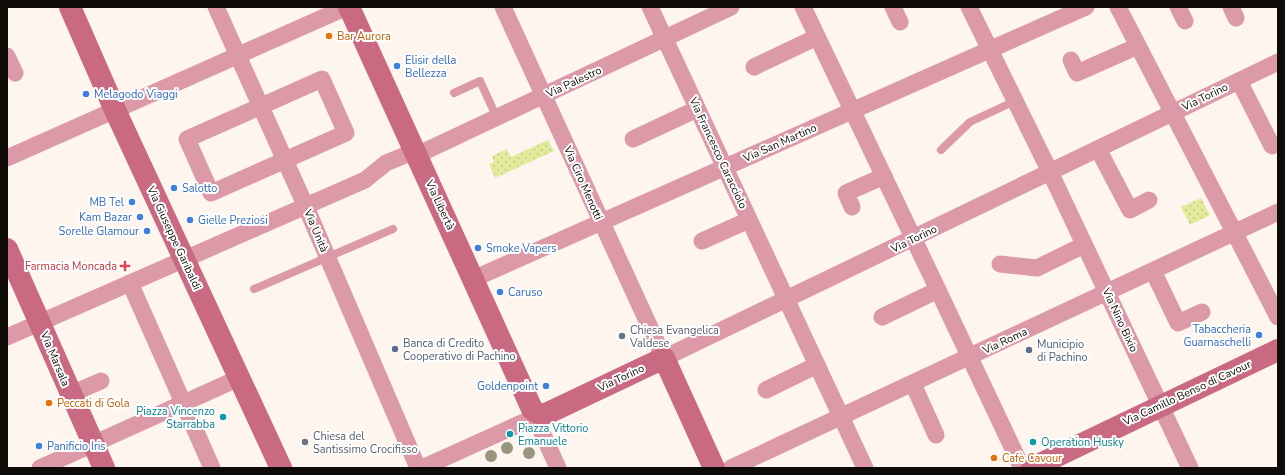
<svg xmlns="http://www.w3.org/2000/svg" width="1285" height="475" viewBox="0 0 1285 475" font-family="'Nunito Sans',sans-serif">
	<defs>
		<pattern id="grass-dots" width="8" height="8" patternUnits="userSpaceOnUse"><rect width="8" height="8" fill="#e2ea9c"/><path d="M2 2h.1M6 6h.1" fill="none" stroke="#c1c785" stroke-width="1.8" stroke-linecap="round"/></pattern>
	</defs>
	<rect width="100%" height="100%" fill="#fef6ee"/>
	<!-- grass -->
	<g fill="url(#grass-dots)">
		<polygon points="548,140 554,151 495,178 489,164 494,162 492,156 507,149 511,157"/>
		<polygon points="1201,198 1210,215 1190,225 1181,207"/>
	</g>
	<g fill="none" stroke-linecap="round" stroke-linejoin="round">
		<!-- lane -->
		<g stroke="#dc99a8" stroke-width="8">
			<polyline points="454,93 480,81 497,118"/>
			<polyline points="941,150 970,122 1015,101"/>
			<polyline points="254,289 393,229"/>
		</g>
		<!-- street -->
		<g stroke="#dc99a8" stroke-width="17">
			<polyline points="216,7 306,207 418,468"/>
			<polyline points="503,7 664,358 1278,62"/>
			<polyline points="650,7 865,468"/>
			<path d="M803 7C876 160 950 314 1022 468"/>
			<polyline points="893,7 900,22"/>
			<polyline points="969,7 1050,172 1190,468"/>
			<polyline points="1118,7 1278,317"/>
			<polyline points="1178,7 1185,21"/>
			<polyline points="1231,7 1236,18"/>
			<polyline points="7,56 15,73"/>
			<polyline points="1071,60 1077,73 1138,46"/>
			<polyline points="754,67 817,37"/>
			<polygon points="322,79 346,133 211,193 187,139"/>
			<polyline points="1239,81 1272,146"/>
			<polyline points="633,139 697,109"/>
			<polyline points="1098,149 1130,210 1149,200"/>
			<polyline points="417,155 731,7"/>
			<polyline points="7,158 347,7"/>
			<polyline points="852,207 846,193 884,176"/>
			<polyline points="702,241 749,220"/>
			<polyline points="1000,264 1037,268 1084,245"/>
			<polyline points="1153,271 1178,323 1202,312"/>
			<polyline points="473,279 1086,7"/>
			<polyline points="130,283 212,468"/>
			<polyline points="882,317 938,290"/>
			<polyline points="7,337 365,180 386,163 415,151"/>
			<polyline points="913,384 936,435"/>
			<polyline points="766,390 817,365"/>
			<polyline points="71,394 101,381"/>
			<polyline points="536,413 535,417 558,468"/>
			<polyline points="40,468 239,378"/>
			<polyline points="422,468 535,417"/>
			<polyline points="731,468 1278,212"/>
		</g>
		<!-- secondary -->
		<g stroke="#c96982" stroke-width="22">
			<polyline points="70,7 115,110 281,468"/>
			<path d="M349 7 532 409C537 414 541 415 548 413L664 358 714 468"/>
			<polyline points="7,249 104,468"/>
			<polyline points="1032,468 1278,350"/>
		</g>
	</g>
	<!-- trees -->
	<g fill="#98967c">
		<circle cx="507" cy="448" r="6"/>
		<circle cx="529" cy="453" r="6"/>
		<circle cx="491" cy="456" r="6"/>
	</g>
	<!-- markers -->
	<g fill="#e8710a" stroke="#fff" stroke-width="1.5">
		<circle cx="329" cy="36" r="4"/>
		<circle cx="49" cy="403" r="4"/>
		<circle cx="994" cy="458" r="4"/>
	</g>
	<g fill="#3f7fe0" stroke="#fff" stroke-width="1.5">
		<circle cx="397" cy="66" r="4"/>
		<circle cx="86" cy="94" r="4"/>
		<circle cx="174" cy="188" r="4"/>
		<circle cx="132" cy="202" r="4"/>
		<circle cx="140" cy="217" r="4"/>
		<circle cx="190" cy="220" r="4"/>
		<circle cx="147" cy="231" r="4"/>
		<circle cx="478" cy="248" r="4"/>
		<circle cx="500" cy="292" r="4"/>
		<circle cx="1259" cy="335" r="4"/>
		<circle cx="546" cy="386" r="4"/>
		<circle cx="39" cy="446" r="4"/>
	</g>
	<path fill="#e0444e" stroke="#fff" stroke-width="1.5" d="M123 260h4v4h4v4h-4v4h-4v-4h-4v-4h4z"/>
	<g fill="#6b7280" stroke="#fff" stroke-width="1.5">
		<circle cx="622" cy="336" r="4"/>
		<circle cx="305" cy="442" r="4"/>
	</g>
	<g fill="#5c6f8a" stroke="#fff" stroke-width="1.5">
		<circle cx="395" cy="349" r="4"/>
		<circle cx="1029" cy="350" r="4"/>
	</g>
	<g fill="#0f9aa8" stroke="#fff" stroke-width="1.5">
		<circle cx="223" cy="417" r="4"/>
		<circle cx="510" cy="434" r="4"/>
		<circle cx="1033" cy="442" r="4"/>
	</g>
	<g text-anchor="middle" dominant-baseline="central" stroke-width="4" stroke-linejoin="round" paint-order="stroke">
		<!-- food labels -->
		<g font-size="11" fill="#c56008" stroke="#fff" text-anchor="start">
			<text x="337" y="36">Bar Aurora</text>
			<text x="57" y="403">Peccati di Gola</text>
			<text x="1002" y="458">Cafè Cavour</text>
		</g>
		<!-- shop labels -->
		<g font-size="11" fill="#366cbe" stroke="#fff" text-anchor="start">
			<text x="405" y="60">Elisir della<tspan x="405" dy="13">Bellezza</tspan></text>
			<text x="94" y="94">Melagodo Viaggi</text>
			<text x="182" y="188">Salotto</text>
			<text x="124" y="202" text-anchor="end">MB Tel</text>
			<text x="132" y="217" text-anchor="end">Kam Bazar</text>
			<text x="198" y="220">Gielle Preziosi</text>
			<text x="139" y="231" text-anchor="end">Sorelle Glamour</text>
			<text x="486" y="248">Smoke Vapers</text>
			<text x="508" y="292">Caruso</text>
			<text x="1251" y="329" text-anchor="end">Tabaccheria<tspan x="1251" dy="13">Guarnaschelli</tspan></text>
			<text x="538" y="386" text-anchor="end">Goldenpoint</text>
			<text x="47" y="446">Panificio Iris</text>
		</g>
		<!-- street labels -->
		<g font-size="11" fill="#0f0b07" stroke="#fff">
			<text transform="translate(574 82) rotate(-25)">Via Palestro</text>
			<text transform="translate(1205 97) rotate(-26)">Via Torino</text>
			<text transform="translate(780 143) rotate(-24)">Via San Martino</text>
			<text transform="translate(718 153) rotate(65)">Via Francesco Caracciolo</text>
			<text transform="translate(583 183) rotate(66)">Via Ciro Menotti</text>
			<text transform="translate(440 205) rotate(65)">Via Libertà</text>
			<text transform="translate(316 231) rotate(67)">Via Unità</text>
			<text transform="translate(174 238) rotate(65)">Via Giuseppe Garibaldi</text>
			<text transform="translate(914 239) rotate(-26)">Via Torino</text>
			<text transform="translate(1120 320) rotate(65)">Via Nino Bixio</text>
			<text transform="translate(1005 341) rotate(-25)">Via Roma</text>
			<text transform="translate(55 359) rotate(67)">Via Marsala</text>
			<text transform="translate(621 378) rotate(-25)">Via Torino</text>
			<text transform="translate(1187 393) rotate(-25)">Via Camillo Benso di Cavour</text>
		</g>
		<!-- health labels -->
		<g font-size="11" fill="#be3a42" stroke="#fff" text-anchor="end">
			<text x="117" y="266">Farmacia Moncada</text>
		</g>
		<!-- worship labels -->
		<g font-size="11" fill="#5b616d" stroke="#fff" text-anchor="start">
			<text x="630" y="330">Chiesa Evangelica<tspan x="630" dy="13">Valdese</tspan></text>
			<text x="313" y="436">Chiesa del<tspan x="313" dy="13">Santissimo Crocifisso</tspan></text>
		</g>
		<!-- service labels -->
		<g font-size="11" fill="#4e5e75" stroke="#fff" text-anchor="start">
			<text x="403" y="343">Banca di Credito<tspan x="403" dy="13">Cooperativo di Pachino</tspan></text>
			<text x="1037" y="344">Municipio<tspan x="1037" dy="13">di Pachino</tspan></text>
		</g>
		<!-- culture labels -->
		<g font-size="11" fill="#0d838f" stroke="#fff" text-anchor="start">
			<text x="215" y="411" text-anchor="end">Piazza Vincenzo<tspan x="215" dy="13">Starrabba</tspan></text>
			<text x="518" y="428">Piazza Vittorio<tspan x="518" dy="13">Emanuele</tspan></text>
			<text x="1041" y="442">Operation Husky</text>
		</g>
	</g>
	<!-- border -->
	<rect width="1285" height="475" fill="none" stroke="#0f0b07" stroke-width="16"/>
</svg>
